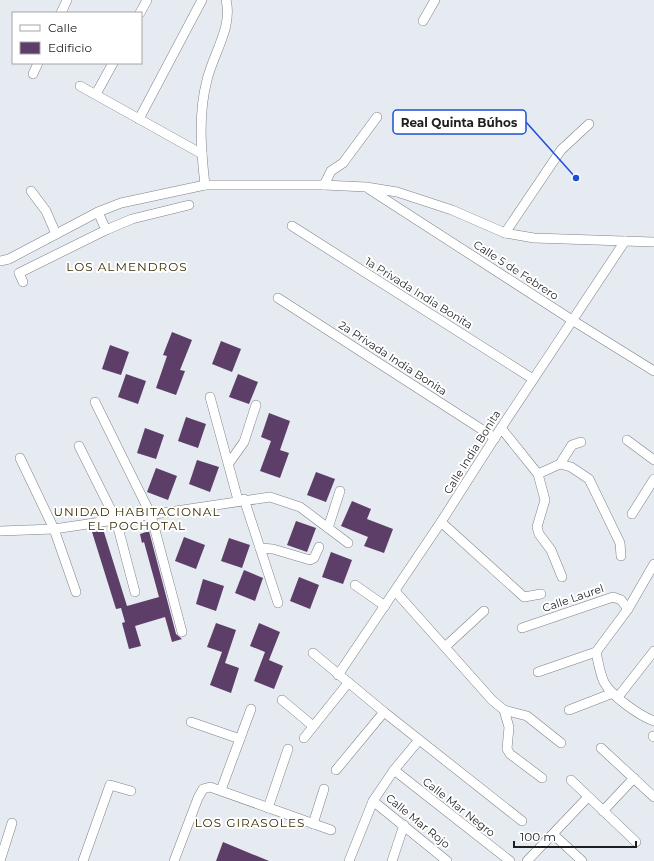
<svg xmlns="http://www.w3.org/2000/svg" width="654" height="861" viewBox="0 0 654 861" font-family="Montserrat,sans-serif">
	<rect width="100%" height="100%" fill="#e5ebf1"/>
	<!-- building -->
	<g fill="#5d3e68">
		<polygon points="172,332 192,340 180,370 185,371 176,395 156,388 167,356 163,355"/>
		<polygon points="221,341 241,349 232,372 212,364"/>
		<polygon points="110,345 129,352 121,375 102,369"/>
		<polygon points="126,374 146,381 138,404 118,397"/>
		<polygon points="238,374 258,382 249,404 229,397"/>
		<polygon points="269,413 290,421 280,450 289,453 280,478 260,471 271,441 261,437"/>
		<polygon points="186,417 206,424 198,448 178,441"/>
		<polygon points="145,428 164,435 156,459 137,453"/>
		<polygon points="197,460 219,467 210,492 189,484"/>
		<polygon points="156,468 177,476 168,500 147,492"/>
		<polygon points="316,472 335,479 326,502 307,495"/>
		<polygon points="352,501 371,509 367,519 393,529 384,553 364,546 368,537 341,526"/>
		<polygon points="296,521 316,528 307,552 287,545"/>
		<polygon points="103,529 127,606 159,597 144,542 142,543 140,534 149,531 176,634 182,639 172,642 165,617 135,626 141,646 129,649 122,623 125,622 121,608 116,609 92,532"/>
		<polygon points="184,537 205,545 196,569 175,561"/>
		<polygon points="229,538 250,545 242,568 221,561"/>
		<polygon points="331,552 352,560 343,584 322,577"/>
		<polygon points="244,570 263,578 255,601 235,593"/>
		<polygon points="299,577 319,585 310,609 290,601"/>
		<polygon points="203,579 224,586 216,611 196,604"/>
		<polygon points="216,623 236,630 225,663 239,668 231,693 210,685 222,652 207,647"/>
		<polygon points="259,623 280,632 269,660 283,666 274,689 254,681 265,652 250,646"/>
		<polygon points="223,842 269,861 216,861"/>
	</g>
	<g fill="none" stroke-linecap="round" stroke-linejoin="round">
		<!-- minor casing -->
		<g stroke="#7d8288" stroke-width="10">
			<g id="minor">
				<polyline points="61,13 67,0"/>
				<polyline points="140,13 147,0"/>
				<polyline points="423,21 435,0"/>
				<polyline points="33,74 38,63"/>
				<polyline points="80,86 202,154"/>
				<polyline points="96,94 113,63"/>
				<polyline points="139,119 202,0"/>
				<path d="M205 185C201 150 198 114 207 80 213 54 233 27 226 0"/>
				<polyline points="324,185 331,171 343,163 377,117"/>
				<polyline points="369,189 572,320 654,371"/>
				<polyline points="31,191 46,211 56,234"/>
				<polyline points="98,212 106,230"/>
				<polyline points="292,226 533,379"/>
				<polyline points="505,233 561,150 589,124"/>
				<polyline points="0,261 9,259 98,212 121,203 205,185 324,185 366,187 397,192 452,210 505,233 534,238 654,242"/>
				<polyline points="23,282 19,273 106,230 132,219 189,205"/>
				<polyline points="278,298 495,438"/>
				<polyline points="210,397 238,500"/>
				<polyline points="95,402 151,515 182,632"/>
				<polyline points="501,428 538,474 545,500 537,527 539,534 551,550 562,577"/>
				<polyline points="627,440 654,460"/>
				<polyline points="79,446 116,520 135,592"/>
				<polyline points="20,458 54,529 76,592"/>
				<polyline points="229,463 244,442 256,405"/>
				<polyline points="560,464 571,467 589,479 620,543 621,556"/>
				<polyline points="538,474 560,464 572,445 581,442"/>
				<polyline points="244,499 278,603"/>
				<polyline points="632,514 654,479"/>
				<polyline points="441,522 524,597 541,594"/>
				<polyline points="328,528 340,491"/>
				<polyline points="0,531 54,529 270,497 300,507 348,543"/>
				<polyline points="260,548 273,549 310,560 314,558 319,547"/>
				<polyline points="355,585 385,606"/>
				<polyline points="395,591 492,700 504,710 527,716 561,743"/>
				<polyline points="522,628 613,597 621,600 628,609"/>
				<polyline points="446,646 484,611"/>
				<path d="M596 652C598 661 600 674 604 682 611 696 640 716 654 721"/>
				<polyline points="313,653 384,712 522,821"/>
				<polyline points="538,672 596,652 628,609 654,564"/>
				<polyline points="338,675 441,522 501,428 625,241"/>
				<polyline points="618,697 654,651"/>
				<polyline points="282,700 313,726"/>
				<polyline points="504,710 509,727 507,749 510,754 542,778"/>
				<polyline points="569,710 613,693"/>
				<polyline points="191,722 240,739"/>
				<polyline points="653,736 654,737"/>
				<polyline points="304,738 348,683"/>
				<polyline points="601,748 654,797"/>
				<polyline points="336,770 384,712"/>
				<polyline points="394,770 510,861"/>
				<polyline points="571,780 636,842"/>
				<polyline points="221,790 251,709"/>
				<polyline points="373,801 447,861"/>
				<polyline points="268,808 288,749"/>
				<polyline points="603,811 634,778"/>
				<polyline points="313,824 324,789"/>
				<polyline points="553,834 582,861"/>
				<polyline points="0,861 12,823"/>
				<polyline points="83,861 110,785 131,791"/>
				<polyline points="174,861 198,798 203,789 210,787 331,830"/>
				<polyline points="349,861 373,801 394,770 419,740"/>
				<polyline points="392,861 404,825"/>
				<polyline points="527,861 588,797"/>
			</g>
		</g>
		<!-- minor -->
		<use href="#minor" stroke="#fff" stroke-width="9"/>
	</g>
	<g text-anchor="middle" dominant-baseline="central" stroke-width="4" stroke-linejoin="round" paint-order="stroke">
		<!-- street labels -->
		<g font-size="11" fill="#1d1f21" stroke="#fff">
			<text transform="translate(516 270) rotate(33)">Calle 5 de Febrero</text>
			<text transform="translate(419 293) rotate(32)">1a Privada India Bonita</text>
			<text transform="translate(393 358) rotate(33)">2a Privada India Bonita</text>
			<text transform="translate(472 452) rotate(-58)">Calle India Bonita</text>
			<text transform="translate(573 598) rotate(-19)">Calle Laurel</text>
			<text transform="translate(459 807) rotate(38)">Calle Mar Negro</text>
			<text transform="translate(418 821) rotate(39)">Calle Mar Rojo</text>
		</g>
		<!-- neighbourhood labels -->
		<g font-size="12" letter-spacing="1" fill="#382c01" stroke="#fff">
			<text x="127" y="266">LOS ALMENDROS</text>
			<text x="137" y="511">UNIDAD HABITACIONAL<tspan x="137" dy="14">EL POCHOTAL</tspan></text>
			<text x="250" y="822">LOS GIRASOLES</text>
		</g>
	</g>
	<!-- callouts -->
	<path fill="none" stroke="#1d4ed8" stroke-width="1.5" d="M576 178L526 122"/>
	<circle fill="#1d4ed8" stroke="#fff" stroke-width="1.5" cx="576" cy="178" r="4"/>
	<rect fill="#fff" stroke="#1d4ed8" stroke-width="1.5" x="393" y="110" width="133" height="24" rx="4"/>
	<g font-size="12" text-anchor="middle" font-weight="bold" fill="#1d1f21">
		<text x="459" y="127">Real Quinta Búhos</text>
	</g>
	<!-- legend -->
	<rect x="12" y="12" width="130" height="52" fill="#ffffff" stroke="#a5a5a6"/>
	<rect x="20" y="25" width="20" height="6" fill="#ffffff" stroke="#a5a5a6"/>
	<text x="48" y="32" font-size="12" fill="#1d1f21">Calle</text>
	<rect x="20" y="42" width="20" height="12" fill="#5d3e68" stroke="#a5a5a6"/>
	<text x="48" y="52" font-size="12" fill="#1d1f21">Edificio</text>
	<!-- scale -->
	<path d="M514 841v6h122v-6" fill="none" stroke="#1d1f21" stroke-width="2"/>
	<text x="520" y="841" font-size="12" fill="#1d1f21" stroke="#ffffff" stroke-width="3" paint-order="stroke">100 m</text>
</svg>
